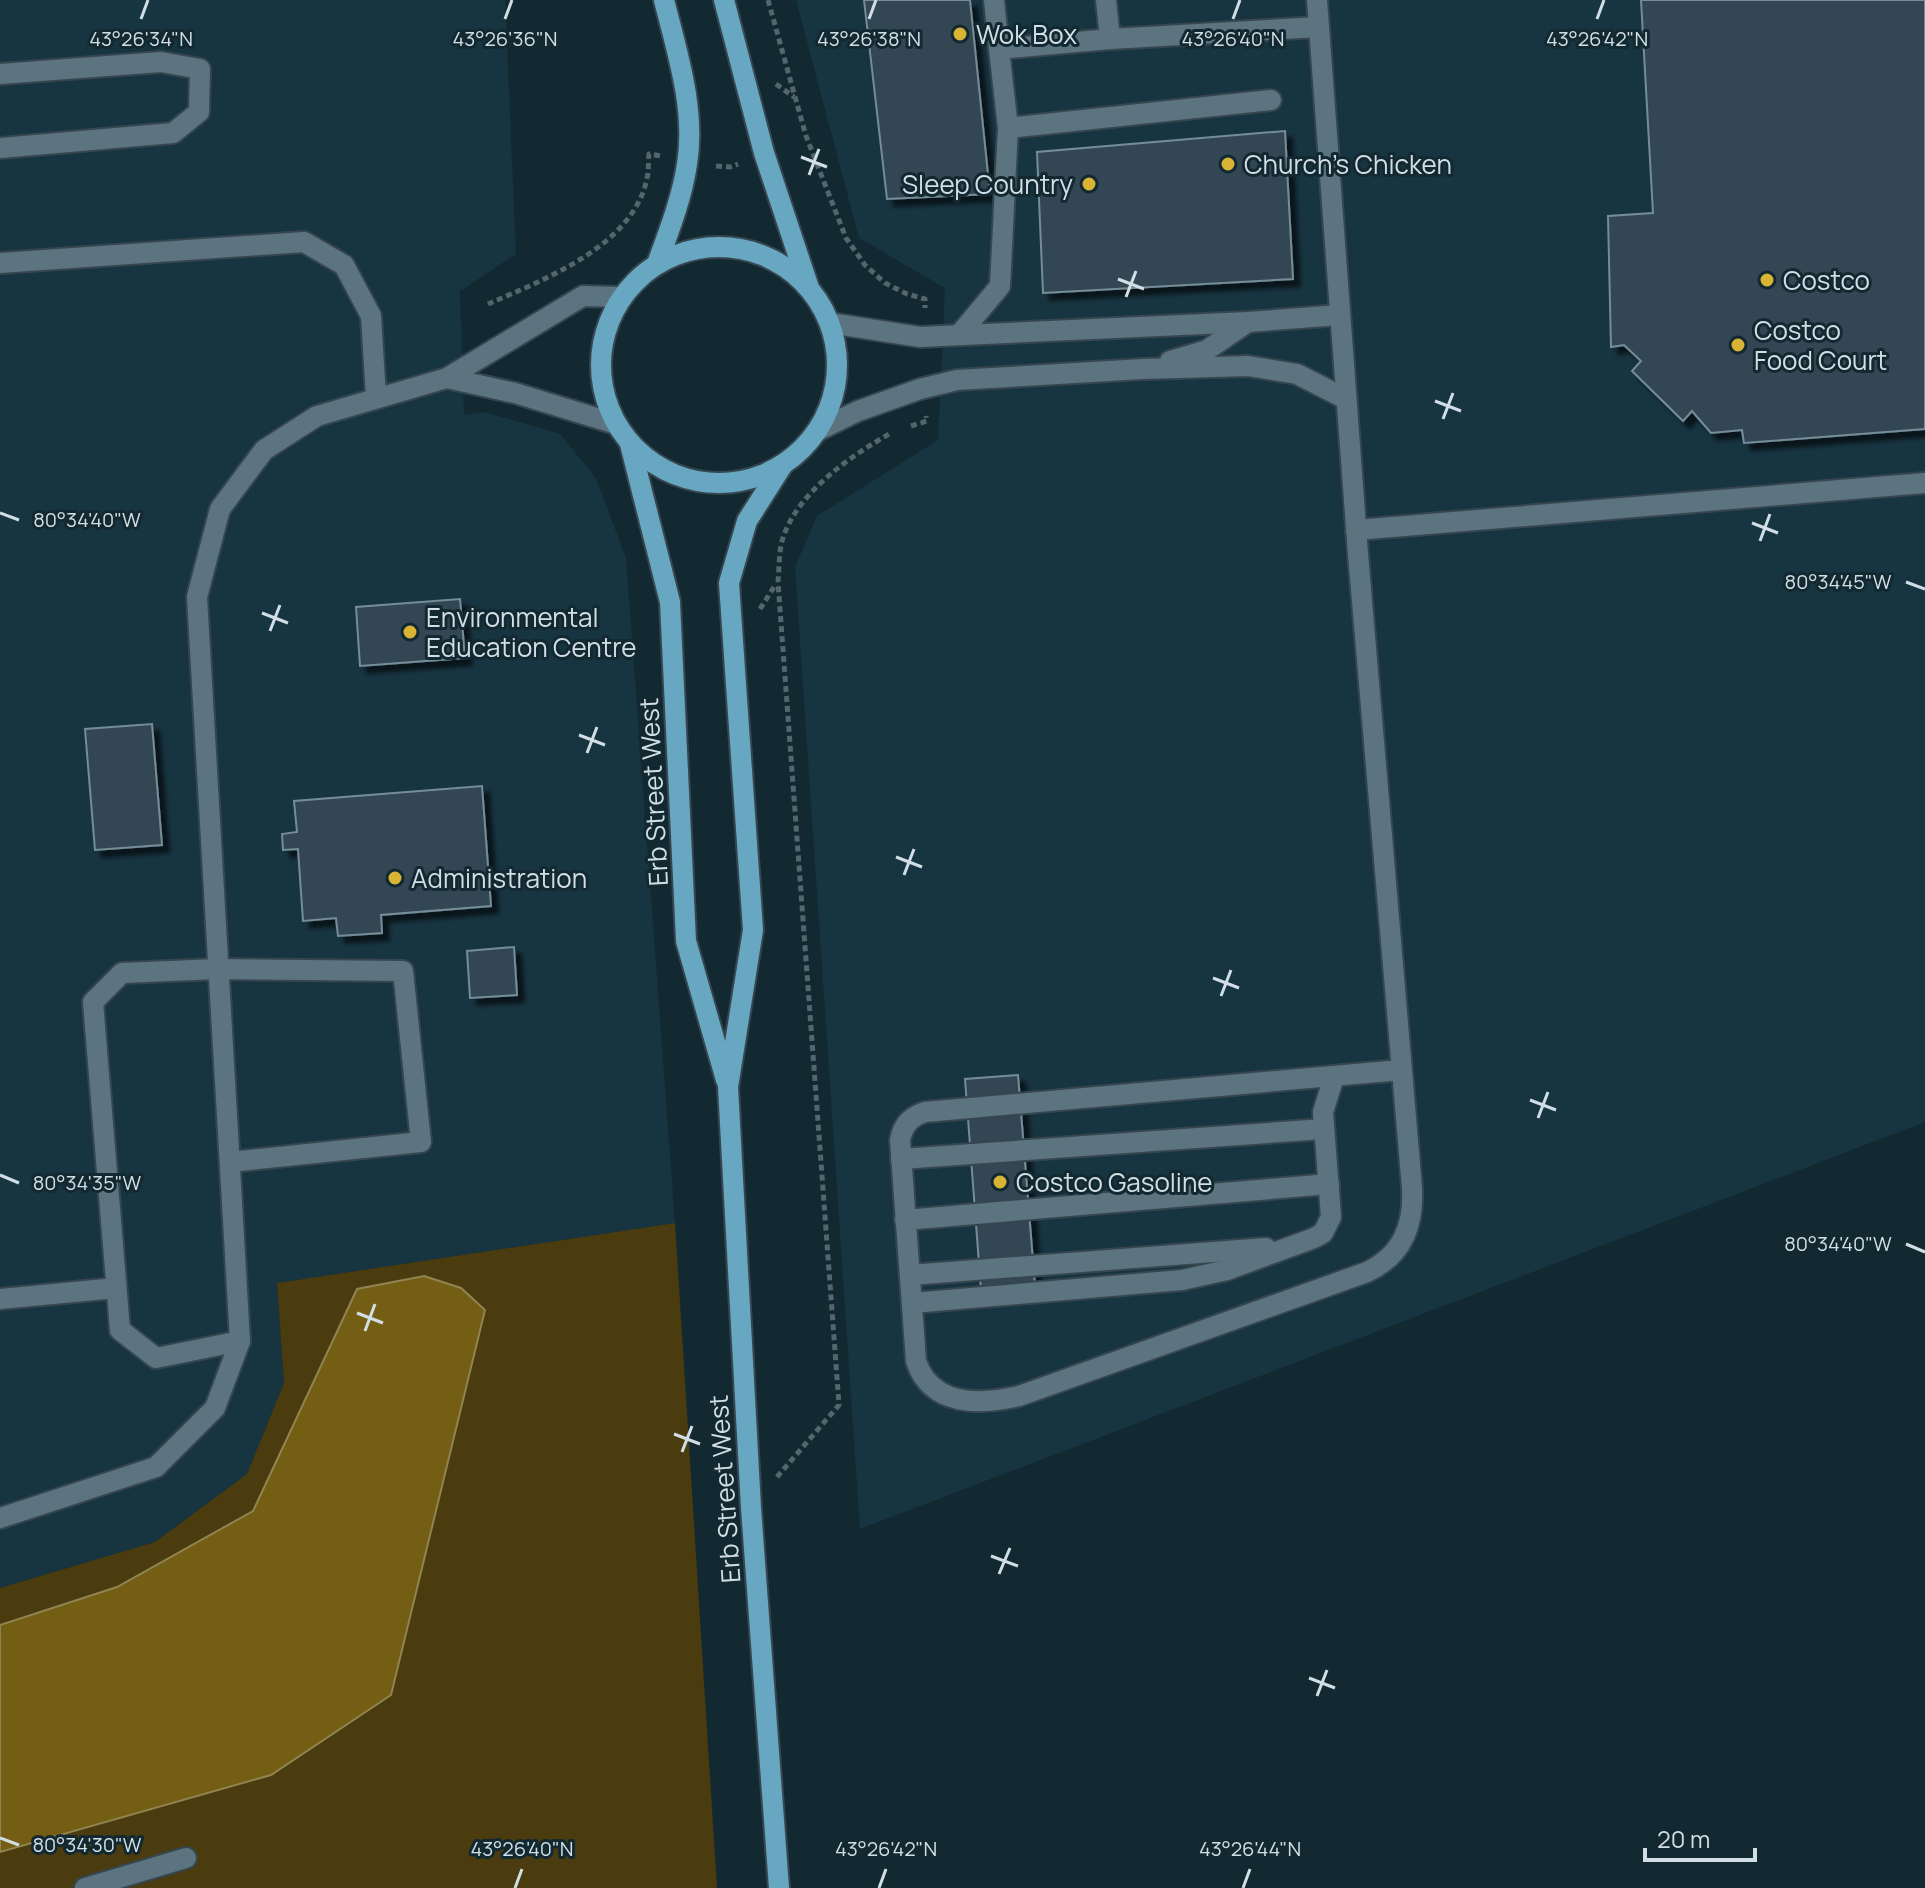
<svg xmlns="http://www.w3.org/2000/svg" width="1925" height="1888" viewBox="0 0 1925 1888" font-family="Manrope,sans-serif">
	<defs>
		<filter id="shadow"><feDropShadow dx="7" dy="7" stdDeviation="2" flood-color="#0009"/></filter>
	</defs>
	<rect width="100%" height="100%" fill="#132932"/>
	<!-- built -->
	<g fill="#173441">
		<polygon points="0,0 505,0 516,254 460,291 464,415 485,412 560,434 596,478 626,558 675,1223 277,1283 284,1383 247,1474 155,1542 0,1588"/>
		<polygon points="796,0 1925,0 1925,1122 860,1529 795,567 817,516 938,440 945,288 859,238"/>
	</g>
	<!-- green -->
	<polygon fill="#4a3c0e" points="675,1223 717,1888 0,1888 0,1852 271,1775 357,1289 253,1511 117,1587 0,1625 0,1588 155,1542 247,1474 284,1383 277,1283"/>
	<!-- water -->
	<polygon fill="#745e13" stroke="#908452" stroke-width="2" points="424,1276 461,1288 485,1310 391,1695 271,1775 0,1852 0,1625 117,1587 253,1511 357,1289"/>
	<!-- building -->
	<g fill="#314752" stroke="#758d98" stroke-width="2" filter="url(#shadow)">
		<polygon points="864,0 970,0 990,194 887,199"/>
		<polygon points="1641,0 1925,0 1925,429 1744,443 1742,430 1711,433 1692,411 1683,421 1632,371 1641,361 1624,345 1611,347 1608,216 1653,213"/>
		<polygon points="1285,131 1293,279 1043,293 1037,152"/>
		<polygon points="460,599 465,658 360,666 356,607"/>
		<polygon points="152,724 162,845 95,850 85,729"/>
		<polygon points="482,786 491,906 381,915 382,933 338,936 336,918 303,921 298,849 283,850 282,834 297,832 294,801"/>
		<polygon points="514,947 517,995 470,998 467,951"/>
		<polygon points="1018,1075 1035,1286 981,1290 965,1079"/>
	</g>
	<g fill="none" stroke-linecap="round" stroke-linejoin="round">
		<!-- minor casing -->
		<g stroke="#36464f" stroke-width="24">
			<g id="minor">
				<polyline points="994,0 999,49 1110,39 1319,27"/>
				<polyline points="1106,0 1110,39"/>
				<path d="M1317 0 1358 554 1412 1188C1414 1225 1403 1255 1367 1272L1019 1396C980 1405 931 1407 916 1361L900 1140C903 1125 910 1117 925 1112L1401 1070"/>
				<polyline points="999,49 1008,128 1271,100"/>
				<polyline points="0,74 161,62 200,69 199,112 173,133 0,148"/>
				<polyline points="0,263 304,242 344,265 371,316 376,397"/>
				<polyline points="830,323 920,337 1248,322 1340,315"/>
				<polyline points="960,334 1000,286 1008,128"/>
				<polyline points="1170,361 1207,350 1248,322"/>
				<polyline points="447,378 515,393 616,424"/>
				<polyline points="819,430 858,411 920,389 957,380 1143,369 1248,366 1297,374 1346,399"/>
				<polyline points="1356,530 1925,483"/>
				<polyline points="901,1159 1324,1129"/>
				<polyline points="230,1162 421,1142 403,971 218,969 122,973 93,1002 120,1330 156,1358 240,1341"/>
				<polyline points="905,1220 1329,1184"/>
				<polyline points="910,1275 1266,1248"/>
				<polyline points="0,1299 116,1288"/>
				<polyline points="912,1303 1182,1280 1227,1270 1314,1238 1323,1233 1331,1217 1323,1112 1334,1077"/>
				<polyline points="0,1518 156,1467 215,1408 240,1341 197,597 220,509 264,450 317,416 447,378 583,296 621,297"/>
				<polyline points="85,1888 186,1858"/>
			</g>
		</g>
		<!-- major casing -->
		<g stroke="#36464f" stroke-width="24">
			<g id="major">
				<polyline points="724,0 764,153 808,285"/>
				<circle cx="719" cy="365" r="118"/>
				<path d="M657 264C669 231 682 198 687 164 696 110 677 52 664 0"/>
				<polyline points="630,444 670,602 686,941 726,1080"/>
				<polyline points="779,1888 751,1508 728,1087 753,930 729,583 747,521 782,466"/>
			</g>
		</g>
		<!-- path -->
		<g stroke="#53666e" stroke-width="5" stroke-dasharray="6 4" stroke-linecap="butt">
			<polyline points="768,0 806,136 846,238 865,265 885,283 907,294 925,299 925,308"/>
			<polyline points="776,84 794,97"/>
			<polyline points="716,166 730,167 738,164"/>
			<path d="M488 304C543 280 634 246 647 178 649 171 648 162 649 154L661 156"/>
			<polyline points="911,426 927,421 926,416"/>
			<polyline points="760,609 776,584"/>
			<path d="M777 1477 839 1405 778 582C779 570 779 557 781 545 792 496 850 456 891 433"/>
		</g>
		<!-- minor -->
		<use href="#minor" stroke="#5c747f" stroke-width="20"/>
		<!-- major -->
		<use href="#major" stroke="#68a7c2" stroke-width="20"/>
	</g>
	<!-- ticks -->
	<path fill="none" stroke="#d1dee5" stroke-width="3" d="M141 19 148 0M505 19 512 0M869 19 876 0M1233 19 1240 0M1597 19 1604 0M801 157 827 167M809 175 819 149M1118 279 1144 289M1126 297 1136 271M1435 401 1461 411M1443 419 1453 393M0 513 19 520M1752 523 1778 533M1760 541 1770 514M1906 582 1925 589M262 613 288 623M270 631 280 605M579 735 605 745M587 753 597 727M896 857 922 867M904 875 914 849M1213 978 1239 988M1221 996 1231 970M1530 1100 1556 1110M1538 1118 1548 1092M0 1175 19 1183M1906 1244 1925 1252M357 1313 383 1323M365 1331 375 1304M674 1434 700 1444M682 1452 692 1426M991 1556 1018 1566M999 1574 1010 1548M1309 1678 1335 1688M1317 1696 1327 1670M0 1838 19 1845M515 1888 522 1869M879 1888 886 1869M1243 1888 1250 1869"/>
	<!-- markers -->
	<g fill="#d9b334" stroke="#132932" stroke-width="3">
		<circle cx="960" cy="34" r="8"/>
		<circle cx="1228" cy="164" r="8"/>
		<circle cx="1089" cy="184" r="8"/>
		<circle cx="1767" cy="280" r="8"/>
		<circle cx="1738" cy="345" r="8"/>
		<circle cx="410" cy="632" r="8"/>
		<circle cx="395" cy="878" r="8"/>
		<circle cx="1000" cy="1182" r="8"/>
	</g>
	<g text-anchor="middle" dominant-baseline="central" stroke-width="6" stroke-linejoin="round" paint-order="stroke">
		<!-- poi labels -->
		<g font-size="26" fill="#d1dee5" stroke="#132932" text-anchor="start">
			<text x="976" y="34">Wok Box</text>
			<text x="1244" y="164">Church's Chicken</text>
			<text x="1073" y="184" text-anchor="end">Sleep Country</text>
			<text x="1783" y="280">Costco</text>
			<text x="1754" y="330">Costco<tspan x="1754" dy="30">Food Court</tspan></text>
			<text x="426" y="617">Environmental<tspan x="426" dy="30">Education Centre</tspan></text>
			<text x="411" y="878">Administration</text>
			<text x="1016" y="1182">Costco Gasoline</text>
		</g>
		<!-- street labels -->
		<g font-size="26" fill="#d1dee5" stroke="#132932">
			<text transform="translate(653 792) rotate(-93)">Erb Street West</text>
			<text transform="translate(724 1489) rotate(-94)">Erb Street West</text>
		</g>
	</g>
	<g font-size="20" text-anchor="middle" fill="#d1dee5" stroke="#132932" stroke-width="6" stroke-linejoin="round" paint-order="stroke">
		<text x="141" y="46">43°26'34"N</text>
		<text x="505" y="46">43°26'36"N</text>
		<text x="869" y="46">43°26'38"N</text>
		<text x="1233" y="46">43°26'40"N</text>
		<text x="1597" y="46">43°26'42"N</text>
		<text x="87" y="527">80°34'40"W</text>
		<text x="1838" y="589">80°34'45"W</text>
		<text x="87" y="1190">80°34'35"W</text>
		<text x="1838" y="1251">80°34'40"W</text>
		<text x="87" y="1852">80°34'30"W</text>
		<text x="522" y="1856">43°26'40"N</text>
		<text x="886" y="1856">43°26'42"N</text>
		<text x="1250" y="1856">43°26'44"N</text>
	</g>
	<!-- scale -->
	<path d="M1645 1848v12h110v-12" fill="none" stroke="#d1dee5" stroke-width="4"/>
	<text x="1657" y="1848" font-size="24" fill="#d1dee5" stroke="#132932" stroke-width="6" paint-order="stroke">20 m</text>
</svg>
